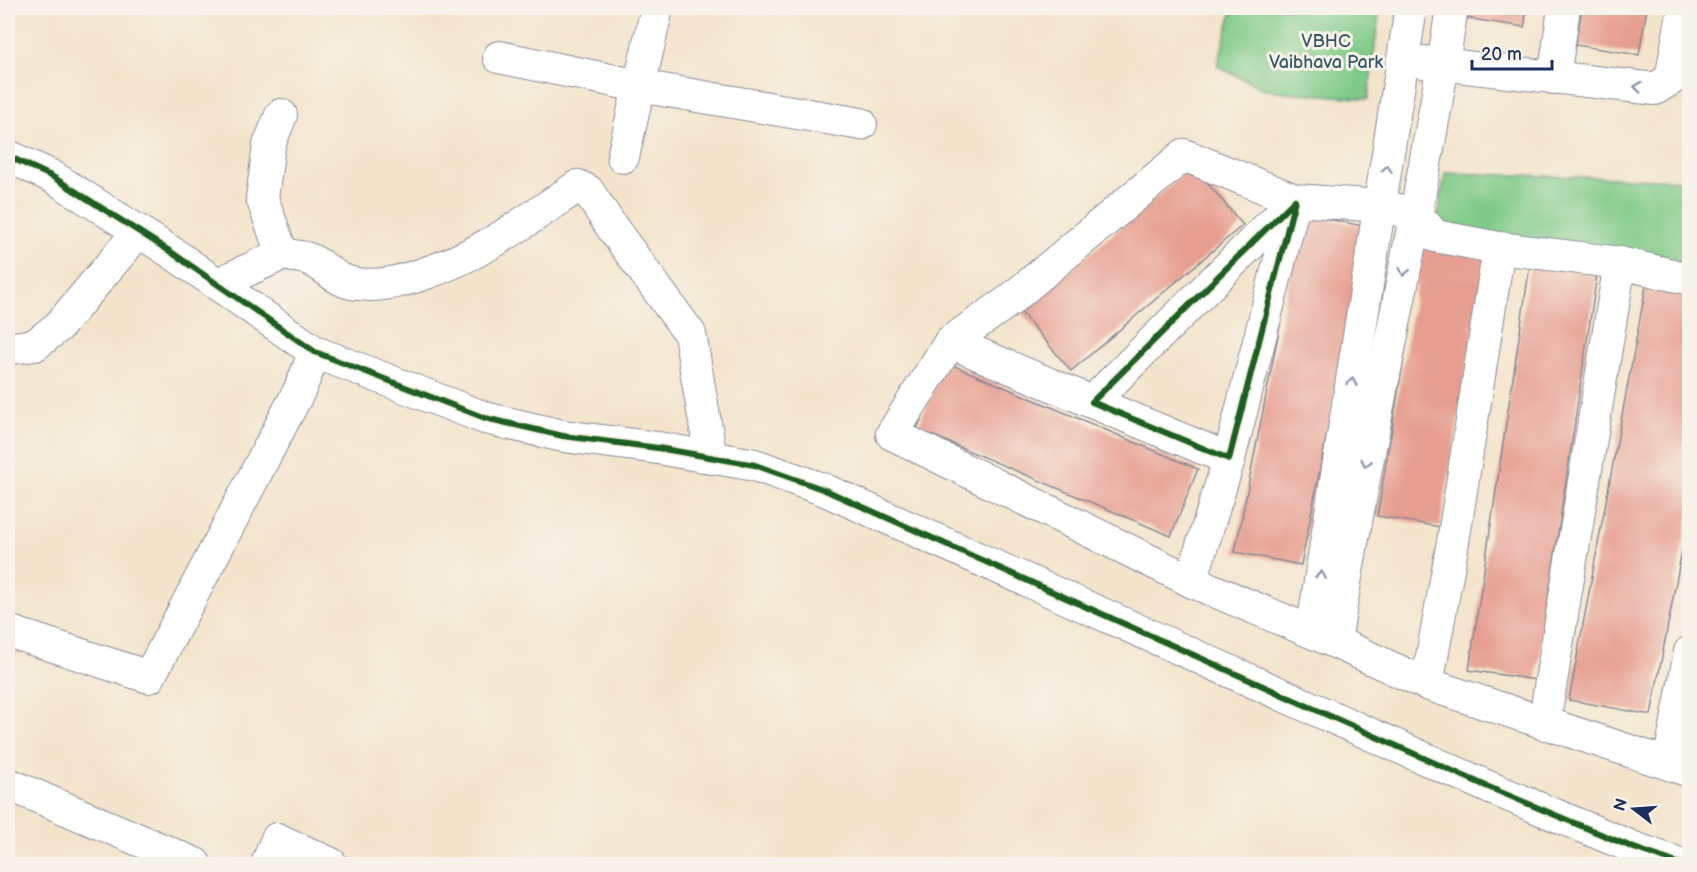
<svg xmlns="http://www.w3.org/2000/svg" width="1697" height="872" viewBox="0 0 1697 872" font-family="'Balsamiq Sans',sans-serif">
	<rect width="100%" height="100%" fill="#f7f3e8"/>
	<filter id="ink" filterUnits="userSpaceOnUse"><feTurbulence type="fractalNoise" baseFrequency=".0167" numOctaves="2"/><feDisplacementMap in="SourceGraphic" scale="12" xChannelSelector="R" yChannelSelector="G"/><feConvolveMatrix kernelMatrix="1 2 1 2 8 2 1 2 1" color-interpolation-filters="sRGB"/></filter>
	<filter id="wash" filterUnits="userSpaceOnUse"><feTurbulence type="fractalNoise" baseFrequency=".008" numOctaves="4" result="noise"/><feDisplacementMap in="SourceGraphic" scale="24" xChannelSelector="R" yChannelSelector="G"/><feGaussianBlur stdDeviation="1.35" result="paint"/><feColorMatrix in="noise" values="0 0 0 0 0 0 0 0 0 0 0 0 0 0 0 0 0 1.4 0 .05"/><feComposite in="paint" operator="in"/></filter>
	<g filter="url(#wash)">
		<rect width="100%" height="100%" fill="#f4e4cc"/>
		<!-- green -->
		<g fill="#7fca87" stroke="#4d7c72" stroke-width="1.5">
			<polygon points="1233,8 1380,8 1368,99 1265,90 1217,66"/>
			<polygon points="1445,173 1689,180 1689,281 1435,236"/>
		</g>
		<g id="blocks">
			<!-- building -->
			<g fill="#e69e90">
				<polygon points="1460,8 1527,8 1524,27 1458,17"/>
				<polygon points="1582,8 1647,8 1639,55 1575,45"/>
				<polygon points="1193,166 1243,225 1071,371 1021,312"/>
				<polygon points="1302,214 1368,227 1301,565 1235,552"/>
				<polygon points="1423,246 1486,257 1440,527 1377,516"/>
				<polygon points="1531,258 1598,268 1536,680 1469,670"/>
				<polygon points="1647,281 1690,289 1690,508 1651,715 1569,700"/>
				<polygon points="945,362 1198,469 1171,536 917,429"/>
			</g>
		</g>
	</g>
	<g filter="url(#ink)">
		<use href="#blocks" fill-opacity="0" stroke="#888a95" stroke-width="1.5"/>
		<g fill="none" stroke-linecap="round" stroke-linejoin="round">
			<!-- street casing -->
			<g stroke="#888a95" stroke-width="34">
				<g id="street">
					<polyline points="499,57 639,86 861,124"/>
					<polyline points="1423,62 1655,89 1690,67"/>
					<polyline points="1554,78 1564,8"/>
					<polyline points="1671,79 1684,8"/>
					<path d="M281 115 269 145 262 198 282 254C290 256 301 256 309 259 326 266 336 282 357 284 379 287 399 282 420 275 480 256 526 221 578 186L588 191 611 226 690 334 711 458"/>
					<polyline points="8,156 53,177 171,252 315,352 485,418 563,436 658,448 755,465 825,490 1486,786 1634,848 1680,864"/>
					<polyline points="623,157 657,8"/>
					<polygon points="1295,200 1229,459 1092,402"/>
					<polyline points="1690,279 1620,263 1499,248 1435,236 1416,214 1381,206 1295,200 1184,155 1009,301 950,342 892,434 1191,581 1335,642 1427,684 1690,771"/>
					<polyline points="218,284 282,254"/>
					<polyline points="950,342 1092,402"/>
					<polyline points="12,348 35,345 59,326 139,231"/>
					<polyline points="1191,581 1229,459"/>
					<polyline points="8,631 149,677 300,389 315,352"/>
					<polyline points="1312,632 1411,8"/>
					<path d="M1335 642C1369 430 1419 220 1452 8"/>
					<polyline points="1427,684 1453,542 1499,248"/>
					<polyline points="1544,724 1620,263"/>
					<polyline points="1669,764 1690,652"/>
					<polyline points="8,784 195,864"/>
					<polyline points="267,864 277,839 331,864"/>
				</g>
			</g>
			<!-- street -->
			<use href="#street" stroke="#fff" stroke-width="32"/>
			<!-- cycleway casing -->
			<g stroke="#f7f3e8" stroke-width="10">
				<g id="cycleway">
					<polyline points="8,156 53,177 171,252 315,352 485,418 563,436 658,448 755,465 825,490 1486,786 1634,848 1680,864"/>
					<polygon points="1295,200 1229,459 1092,402"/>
				</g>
			</g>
			<!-- cycleway -->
			<use href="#cycleway" stroke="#1b5e20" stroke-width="6"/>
		</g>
		<!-- one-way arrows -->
		<defs><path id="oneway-chevron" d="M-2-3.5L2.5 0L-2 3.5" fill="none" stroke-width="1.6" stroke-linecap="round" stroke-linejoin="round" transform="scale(1.5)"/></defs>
		<g stroke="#8d97ae">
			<use href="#oneway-chevron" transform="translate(1638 87) rotate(-173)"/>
			<use href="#oneway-chevron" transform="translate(1387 169) rotate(-81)"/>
			<use href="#oneway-chevron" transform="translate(1404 272) rotate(101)"/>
			<use href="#oneway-chevron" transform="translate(1352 382) rotate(-81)"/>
			<use href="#oneway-chevron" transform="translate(1366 463) rotate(101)"/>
			<use href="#oneway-chevron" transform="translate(1321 575) rotate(-81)"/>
		</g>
	</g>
	<g text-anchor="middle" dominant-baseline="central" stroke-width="6" stroke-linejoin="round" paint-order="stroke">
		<!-- park labels -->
		<g font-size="18" fill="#345668" stroke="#f7f3e8">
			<text x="1326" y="41">VBHC<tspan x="1326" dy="21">Vaibhava Park</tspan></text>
		</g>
	</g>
	<!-- margin -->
	<rect width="1697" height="872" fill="none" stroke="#f7f3e8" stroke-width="30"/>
	<!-- north arrow -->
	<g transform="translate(1634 809) rotate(287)" stroke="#f7f3e8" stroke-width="4.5" paint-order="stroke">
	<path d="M0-4.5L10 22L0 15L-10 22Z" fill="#1b2f5e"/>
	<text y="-9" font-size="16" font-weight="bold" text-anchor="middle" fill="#1b2f5e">N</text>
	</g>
	<!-- scale -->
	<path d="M1472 60v9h80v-9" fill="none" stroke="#1b2f5e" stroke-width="3"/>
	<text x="1481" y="60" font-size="18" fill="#1b2f5e" stroke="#f7f3e8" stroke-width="4.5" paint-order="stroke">20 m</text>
</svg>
